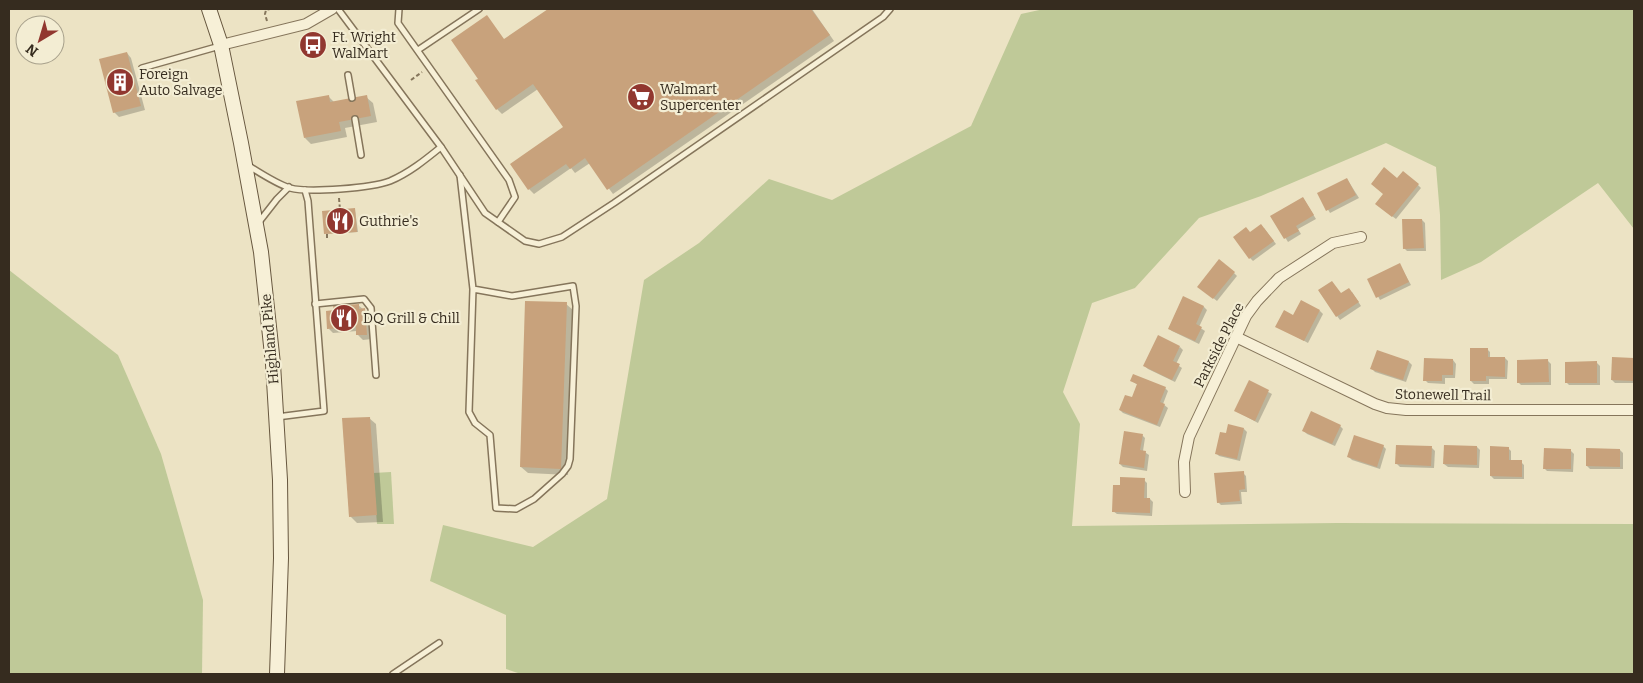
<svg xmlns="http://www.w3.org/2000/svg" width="1643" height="683" viewBox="0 0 1643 683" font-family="Bitter,serif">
	<rect width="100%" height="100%" fill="#ece3c4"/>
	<!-- green -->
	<g fill="#bfc998">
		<polygon points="1044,9 1634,9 1634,229 1598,183 1481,262 1441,280 1440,215 1436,167 1386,143 1261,196 1199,218 1135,288 1092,303 1063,392 1080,424 1072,526 1338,523 1634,524 1634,674 521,674 506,669 506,615 430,581 443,525 533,547 607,499 644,280 699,243 769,179 832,200 971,126 1021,14"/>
		<polygon points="9,270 118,355 161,454 203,600 202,674 9,674"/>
		<polygon points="391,472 394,524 377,524 373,473"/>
	</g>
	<!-- shadow -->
	<g fill="#0003">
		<polygon points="550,9 812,9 834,41 613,194 590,163 575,173 571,168 534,194 529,189 565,128 538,89 502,114 497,109 505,40"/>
		<polygon points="127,53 131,58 145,110 119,117 114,112"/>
		<polygon points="328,96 335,103 366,97 373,103 377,122 345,128 347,137 311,144 305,138"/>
		<polygon points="1347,179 1359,198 1330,213 1319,194"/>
		<polygon points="1397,180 1418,185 1421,188 1396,219 1380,207 1385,194"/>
		<polygon points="1303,198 1316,219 1298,229 1301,234 1288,242 1272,216"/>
		<polygon points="355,210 358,232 325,234"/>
		<polygon points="1422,220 1425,223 1426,251 1407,251 1404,248"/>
		<polygon points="1264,228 1276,244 1253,261 1250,258 1250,233"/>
		<polygon points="1400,265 1411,285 1380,300 1369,280"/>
		<polygon points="1234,273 1237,276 1217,301 1202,289"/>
		<polygon points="1319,291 1341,294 1352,292 1361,306 1340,320"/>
		<polygon points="1183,298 1204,307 1207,310 1199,327 1205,331 1199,344 1172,331 1169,328"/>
		<polygon points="566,304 573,310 568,475 528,473 521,467"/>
		<polygon points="358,305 369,314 372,339 363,340 358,335 357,331 333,333 329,329"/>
		<polygon points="1320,311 1323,314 1308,343 1277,326 1294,316"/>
		<polygon points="1180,347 1183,350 1176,364 1182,368 1175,382 1148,369 1145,366"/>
		<polygon points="1487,349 1490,352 1490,358 1505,358 1508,361 1507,379 1489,379 1489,384 1474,384 1471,381"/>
		<polygon points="1613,358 1634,359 1634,383 1615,383 1612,380"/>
		<polygon points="1453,360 1456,364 1455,378 1445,378 1445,384 1428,383 1425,380"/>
		<polygon points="1548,361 1551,364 1551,385 1521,385 1518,382"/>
		<polygon points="1409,362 1412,365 1406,382 1375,372 1372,369"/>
		<polygon points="1597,363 1600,366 1600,385 1569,385 1566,382"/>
		<polygon points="1132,381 1165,388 1168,391 1163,404 1168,408 1160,427 1123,413 1120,410 1132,399 1138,385"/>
		<polygon points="1249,382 1272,394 1258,423 1236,411"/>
		<polygon points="369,418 376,424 383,522 357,523 351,517"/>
		<polygon points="1340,426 1343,429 1335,446 1307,434 1304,431"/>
		<polygon points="1244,429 1247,432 1240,461 1219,456 1216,453 1227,435"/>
		<polygon points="1142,435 1145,438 1143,451 1149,455 1147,471 1123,467 1120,464"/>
		<polygon points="1383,446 1386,449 1380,469 1352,460 1349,457"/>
		<polygon points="1477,447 1480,450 1479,468 1448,467 1444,464"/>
		<polygon points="1432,448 1435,451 1434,468 1400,467 1397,464"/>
		<polygon points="1508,448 1511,451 1511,462 1521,462 1524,465 1524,479 1494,479 1491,476"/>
		<polygon points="1620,450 1623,453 1623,469 1590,469 1587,466"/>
		<polygon points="1571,451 1574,454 1573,472 1547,471 1544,468"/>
		<polygon points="1243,473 1246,476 1247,492 1241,492 1242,504 1221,505 1218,502"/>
		<polygon points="1144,480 1147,483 1147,499 1150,499 1153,502 1152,516 1117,514 1113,511 1121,486"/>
	</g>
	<!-- building -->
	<g fill="#c8a27c">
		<polygon points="548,9 811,9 830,35 607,190 585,158 570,169 566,164 528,190 510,164 563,127 533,84 496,110 475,80 478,79 451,40 487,15 504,39"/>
		<polygon points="127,52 141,106 113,113 99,59"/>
		<polygon points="329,95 330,102 367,95 371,116 339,122 341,131 304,138 296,101"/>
		<polygon points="1384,167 1397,178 1403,171 1419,184 1392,217 1375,204 1383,194 1371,184"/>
		<polygon points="1347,178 1356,195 1326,211 1317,193"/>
		<polygon points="1303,197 1314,215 1296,226 1299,231 1284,239 1270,216"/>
		<polygon points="355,208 357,232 324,234 322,211"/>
		<polygon points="1402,219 1422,219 1424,248 1403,249"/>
		<polygon points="1261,224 1274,241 1249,259 1233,237 1246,227 1250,232"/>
		<polygon points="1219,259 1235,272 1213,299 1197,287"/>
		<polygon points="1400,263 1409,282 1376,298 1367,279"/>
		<polygon points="1332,281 1341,293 1349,288 1359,302 1336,317 1318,290"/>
		<polygon points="1183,296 1204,306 1196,324 1202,327 1195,341 1168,329"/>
		<polygon points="1301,300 1320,310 1304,341 1275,327 1284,310 1293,315"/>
		<polygon points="525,301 567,302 561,469 520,467"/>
		<polygon points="359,304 359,309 365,308 367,335 356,335 356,327 327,329 326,311 334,310 333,306"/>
		<polygon points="1158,335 1180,346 1173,361 1180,364 1172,380 1143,366"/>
		<polygon points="1470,348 1488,348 1488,357 1505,357 1505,377 1486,376 1486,381 1470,381"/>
		<polygon points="1377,350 1409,361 1403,380 1370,369"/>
		<polygon points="1612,357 1634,358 1634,381 1611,380"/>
		<polygon points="1424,358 1453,359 1453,375 1442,375 1442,381 1423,381"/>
		<polygon points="1548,359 1549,382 1517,383 1517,360"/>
		<polygon points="1597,361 1597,383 1565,383 1565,362"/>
		<polygon points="1133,374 1166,387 1160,402 1165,404 1157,425 1119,410 1125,395 1132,397 1137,384 1130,381"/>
		<polygon points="1249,380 1269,390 1255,421 1234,411"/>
		<polygon points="1311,411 1341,425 1332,444 1302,431"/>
		<polygon points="370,417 377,515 349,517 342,418"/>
		<polygon points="1228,424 1244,428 1237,459 1215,454 1220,432 1226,433"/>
		<polygon points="1124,431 1143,434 1140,450 1146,451 1144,468 1119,464"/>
		<polygon points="1354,435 1384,445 1377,467 1347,457"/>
		<polygon points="1396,445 1432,446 1431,466 1395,464"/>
		<polygon points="1444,445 1477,446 1477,465 1443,464"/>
		<polygon points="1490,446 1509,447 1509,460 1522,460 1522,477 1490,476"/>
		<polygon points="1544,448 1571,449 1571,469 1543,469"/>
		<polygon points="1586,448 1620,449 1620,467 1586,466"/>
		<polygon points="1244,471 1245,489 1239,490 1240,501 1217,503 1214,473"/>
		<polygon points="1120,477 1145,478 1144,498 1150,498 1150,513 1112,512 1113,485 1120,485"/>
	</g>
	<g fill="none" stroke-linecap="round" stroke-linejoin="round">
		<!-- service casing -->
		<g stroke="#85755b" stroke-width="8">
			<g id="service">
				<polyline points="338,9 441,147 485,213 525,241 539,244 562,237 614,203 883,17 890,9"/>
				<polyline points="399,9 398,23 509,180 515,197 498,222"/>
				<polyline points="418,50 479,9"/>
				<polyline points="142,68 220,46"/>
				<polyline points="348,75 352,98"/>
				<polyline points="355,119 361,155"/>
				<path d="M249 166C260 173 277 184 290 188 309 193 372 188 390 181 409 173 425 160 441 147"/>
				<polyline points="460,175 473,289 469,412 475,423 490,435 496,508 516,509 534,499 562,474 568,466 570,459 576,306 573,286 512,296 473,289"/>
				<polyline points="259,222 277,199 289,187"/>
				<polyline points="315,304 364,299 371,308 376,375"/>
				<polyline points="277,417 324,411 308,201 305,190"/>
				<polyline points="393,674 439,643"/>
			</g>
		</g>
		<!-- minor casing -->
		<g stroke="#85755b" stroke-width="12">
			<g id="minor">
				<polyline points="221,45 306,24 332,9"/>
				<polyline points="1236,337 1375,404 1387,408 1406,410 1634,410"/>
				<polyline points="1185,492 1184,462 1189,437 1246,316 1257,301 1279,278 1333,243 1361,237"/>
			</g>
		</g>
		<!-- secondary casing -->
		<g stroke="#67573f" stroke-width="16">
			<polyline id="secondary" points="209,9 221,45 241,143 261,252 273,364 280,480 281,558 277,674"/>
		</g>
		<!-- path -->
		<g stroke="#85755b" stroke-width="2" stroke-dasharray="4 2.5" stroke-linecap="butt">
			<polyline points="267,21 265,14 266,10 270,9"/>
			<polyline points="411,80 422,72"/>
			<polyline points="339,198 340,210"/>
			<polyline points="327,234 327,240"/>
		</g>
		<!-- service -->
		<use href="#service" stroke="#f7f0d7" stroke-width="5"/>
		<!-- minor -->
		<use href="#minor" stroke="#f7f0d7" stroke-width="10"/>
		<!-- secondary -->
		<use href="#secondary" stroke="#f7f0d7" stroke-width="14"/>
	</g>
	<!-- icons -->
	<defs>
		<g id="bus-disc" transform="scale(1.4375)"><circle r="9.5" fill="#91372f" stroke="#f3edd3"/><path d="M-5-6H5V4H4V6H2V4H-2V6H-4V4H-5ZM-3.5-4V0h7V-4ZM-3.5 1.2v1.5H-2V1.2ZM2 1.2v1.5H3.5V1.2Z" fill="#fff"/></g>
		<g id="building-disc" transform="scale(1.4375)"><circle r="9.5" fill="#91372f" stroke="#f3edd3"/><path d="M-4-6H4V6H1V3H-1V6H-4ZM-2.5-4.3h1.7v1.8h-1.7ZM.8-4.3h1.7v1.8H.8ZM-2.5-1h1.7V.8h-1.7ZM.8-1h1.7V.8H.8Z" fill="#fff"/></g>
		<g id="supermarket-disc" transform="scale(1.4375)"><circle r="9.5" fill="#91372f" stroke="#f3edd3"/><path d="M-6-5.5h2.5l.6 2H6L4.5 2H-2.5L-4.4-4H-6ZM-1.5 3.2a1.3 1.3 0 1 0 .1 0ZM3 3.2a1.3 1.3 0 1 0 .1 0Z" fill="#fff"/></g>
		<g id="restaurant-disc" transform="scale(1.4375)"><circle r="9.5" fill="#91372f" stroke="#f3edd3"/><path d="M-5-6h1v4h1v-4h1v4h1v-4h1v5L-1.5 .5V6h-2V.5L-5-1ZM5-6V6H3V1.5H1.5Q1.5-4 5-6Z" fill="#fff"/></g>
	</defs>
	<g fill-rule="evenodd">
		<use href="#bus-disc" x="313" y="45"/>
		<use href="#building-disc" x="120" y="82"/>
		<use href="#supermarket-disc" x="641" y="97"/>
		<use href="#restaurant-disc" x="340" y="221"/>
		<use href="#restaurant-disc" x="344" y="318"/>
	</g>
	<g text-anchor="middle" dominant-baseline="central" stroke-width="4.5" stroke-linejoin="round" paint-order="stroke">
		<!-- poi labels -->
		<g font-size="14" fill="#362c1f" stroke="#f3edd3" text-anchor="start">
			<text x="332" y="37">Ft. Wright<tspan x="332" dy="16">WalMart</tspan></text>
			<text x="139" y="74">Foreign<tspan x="139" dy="16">Auto Salvage</tspan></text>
			<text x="660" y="89">Walmart<tspan x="660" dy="16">Supercenter</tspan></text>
			<text x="359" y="221">Guthrie's</text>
			<text x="363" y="318">DQ Grill &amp; Chill</text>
		</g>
		<!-- street labels -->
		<g font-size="14" fill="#362c1f" stroke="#f3edd3">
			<text transform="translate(270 339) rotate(-95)">Highland Pike</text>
			<text transform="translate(1219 345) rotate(-63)">Parkside Place</text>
			<text transform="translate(1443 395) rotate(1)">Stonewell Trail</text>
		</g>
	</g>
	<!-- border -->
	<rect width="1643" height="683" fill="none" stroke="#362c1f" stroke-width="20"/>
	<!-- north arrow -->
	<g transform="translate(40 40) rotate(218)"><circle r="24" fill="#f3edd3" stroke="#a7a08b"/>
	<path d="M0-4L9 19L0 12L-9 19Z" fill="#91372f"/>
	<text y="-8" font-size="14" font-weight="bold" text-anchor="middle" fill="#362c1f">N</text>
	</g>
</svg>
